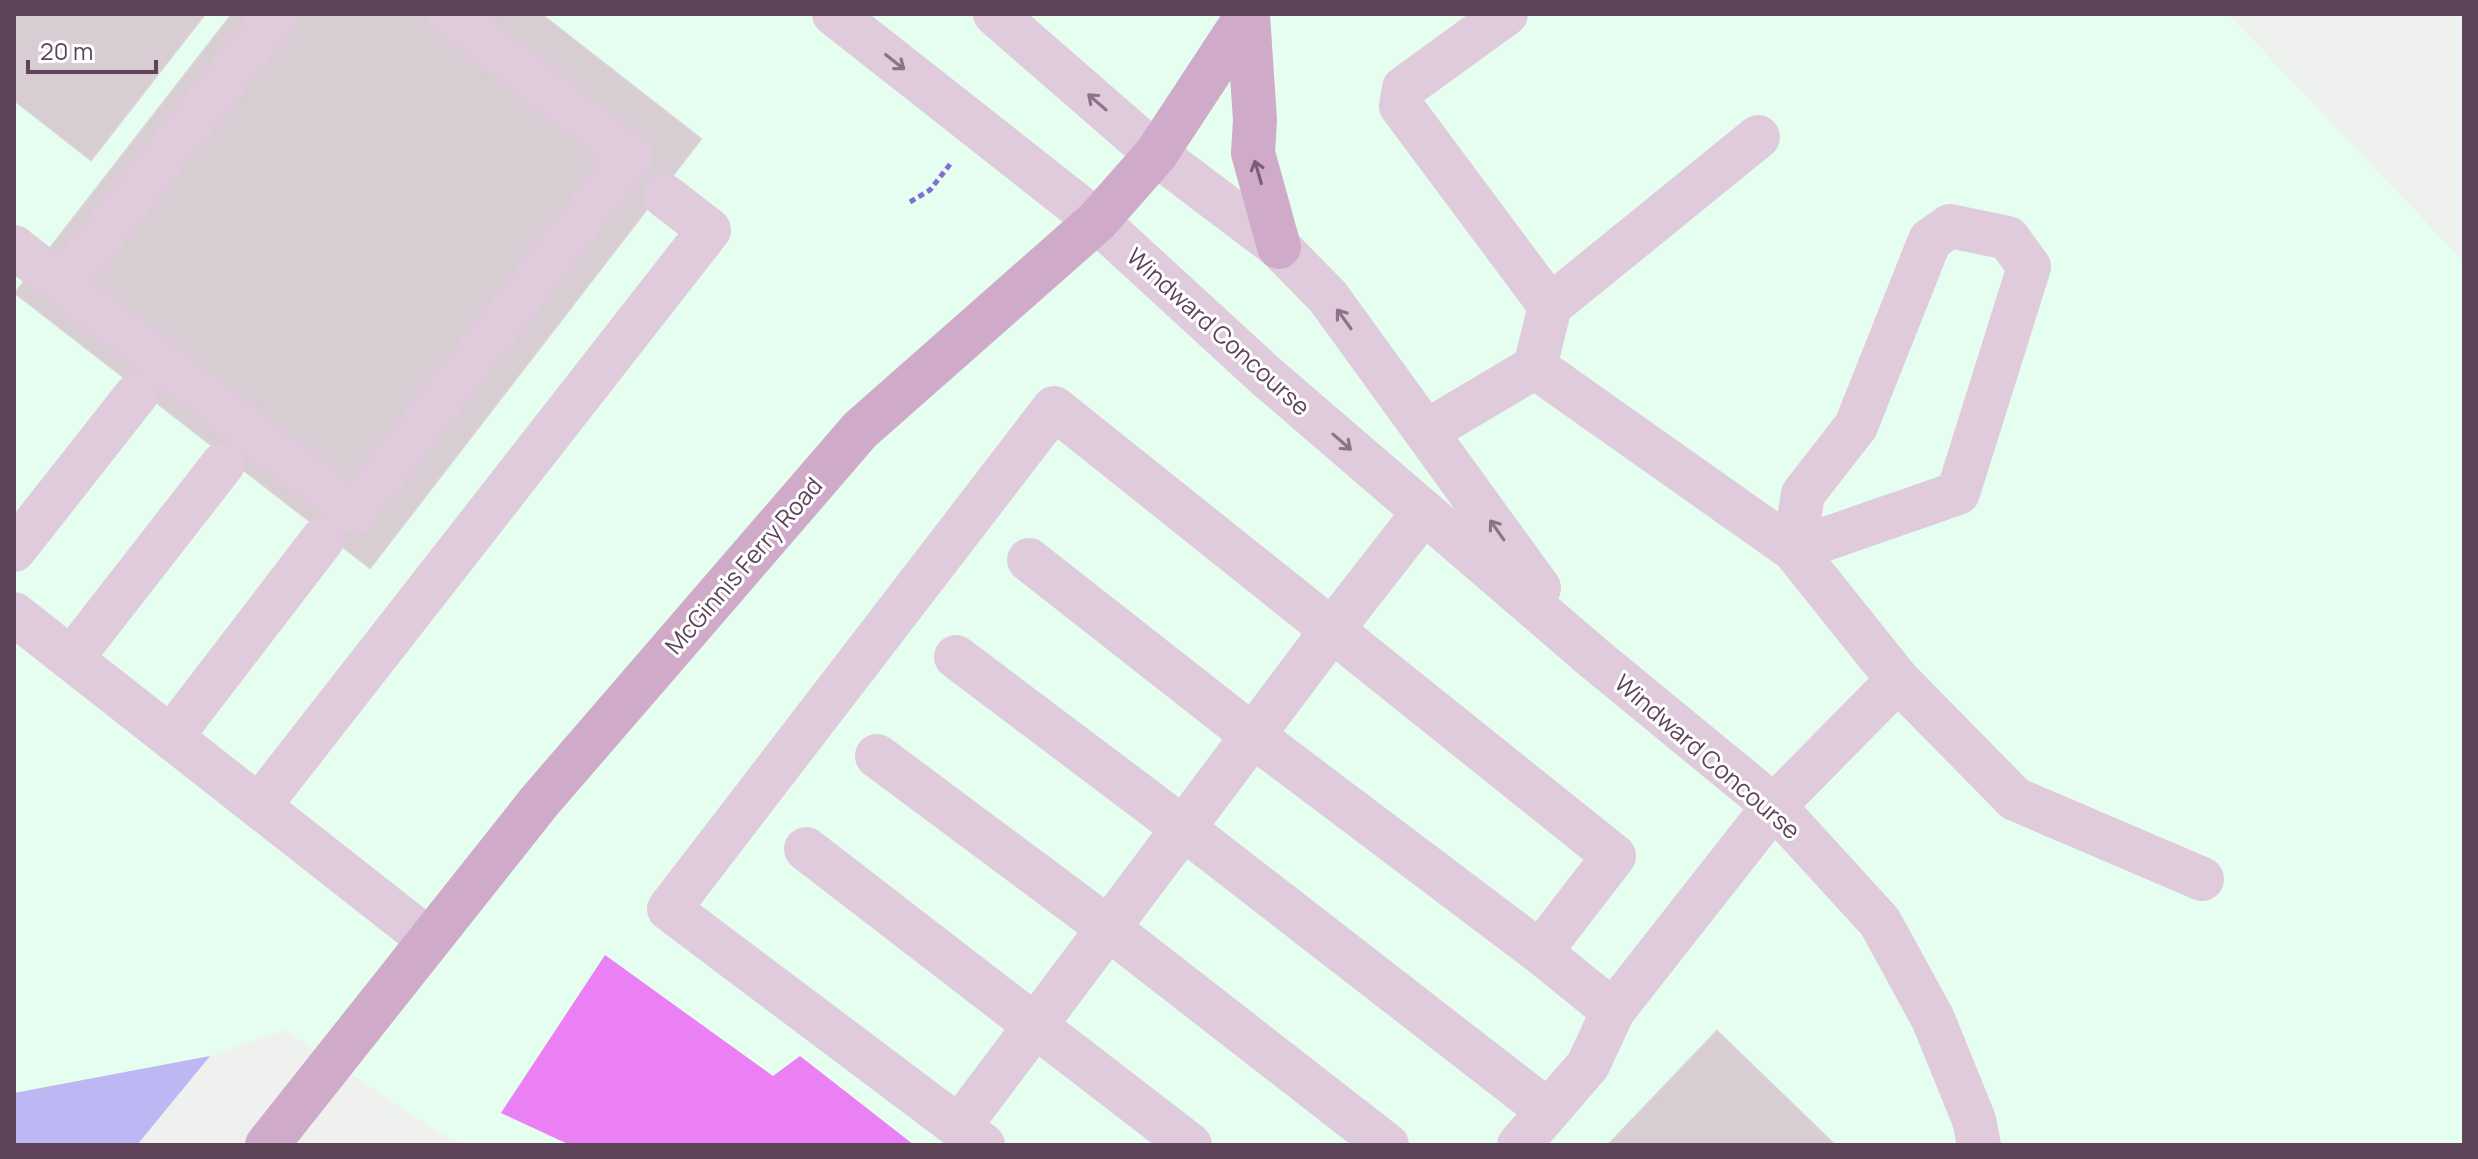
<svg xmlns="http://www.w3.org/2000/svg" width="2478" height="1159" viewBox="0 0 2478 1159" font-family="Manrope,sans-serif">
	<rect width="100%" height="100%" fill="#eff1ee"/>
	<!-- commercial -->
	<polygon fill="#e5feef" points="14,14 2228,14 2464,262 2464,1145 470,1145 441,1134 285,1030 210,1056 14,1111"/>
	<!-- green -->
	<polygon fill="#bdb7f4" points="210,1056 137,1145 14,1145 14,1093"/>
	<!-- water -->
	<polygon fill="#eb80f5" points="605,955 773,1076 800,1056 914,1145 570,1145 501,1113"/>
	<!-- building -->
	<g fill="#d7cdd3" stroke="#dbd1d7" stroke-width="2">
		<polygon points="14,14 205,14 91,160 14,100"/>
		<polygon points="232,14 541,14 701,139 370,568 15,293"/>
		<polygon points="1717,1031 1835,1145 1608,1145"/>
	</g>
	<g fill="none" stroke-linecap="round" stroke-linejoin="round">
		<!-- path -->
		<polyline stroke="#826cd5" stroke-width="5" stroke-dasharray="6 4" stroke-linecap="butt" points="910,202 930,190 951,163"/>
		<!-- minor -->
		<g stroke="#e0cbdd" stroke-width="44">
			<polyline points="834,14 1097,221 1267,377 1595,659 1774,806 1880,922 1933,1019 1974,1120 1979,1145"/>
			<polyline points="995,14 1156,154 1279,247 1328,297 1539,588"/>
			<polyline points="1506,14 1404,88 1401,106 1550,306"/>
			<polygon points="1950,226 2008,238 2029,267 1958,493 1794,550 1803,494 1856,426 1930,240"/>
			<polyline points="14,247 354,512 631,156 449,14"/>
			<polyline points="63,285 277,14"/>
			<polyline points="1535,367 1550,306 1758,137"/>
			<polyline points="1427,431 1535,367 1794,550 1898,680 1774,806 1613,1011 1588,1065 1519,1145"/>
			<polyline points="14,550 136,395"/>
			<polyline points="1029,560 1252,735 1540,952"/>
			<polyline points="14,614 428,939"/>
			<polyline points="956,657 1183,828 1548,1111"/>
			<polyline points="71,659 223,464"/>
			<polyline points="1898,680 2015,799 2202,879"/>
			<polyline points="171,737 322,540"/>
			<polyline points="877,756 1108,928 1387,1145"/>
			<polyline points="259,806 709,230 665,196"/>
			<polyline points="806,849 1190,1145"/>
			<polyline points="959,1127 1332,630 1614,856 1540,952 1613,1011"/>
			<polyline points="983,1145 669,909 1054,408 1332,630 1424,512"/>
		</g>
		<!-- major -->
		<g stroke="#d0abc9" stroke-width="44">
			<polyline points="1248,15 1255,120 1253,153 1279,247"/>
			<polyline points="267,1145 539,802 860,430 1097,221 1156,154 1248,14"/>
		</g>
	</g>
	<!-- one-way arrows -->
	<defs><path id="oneway-shaft" d="M-6 0H5M1.5-3L5.5 0L1.5 3" fill="none" stroke-width="1.6" stroke-linecap="round" stroke-linejoin="round" transform="scale(2)"/></defs>
	<g stroke="#8c7387">
		<use href="#oneway-shaft" transform="translate(895 62) rotate(38)"/>
		<use href="#oneway-shaft" transform="translate(1097 102) rotate(-139)"/>
		<use href="#oneway-shaft" transform="translate(1344 319) rotate(-126)"/>
		<use href="#oneway-shaft" transform="translate(1342 442) rotate(41)"/>
		<use href="#oneway-shaft" transform="translate(1497 530) rotate(-125)"/>
	</g>
	<use stroke="#7a5e75" href="#oneway-shaft" transform="translate(1258 172) rotate(-106)"/>
	<g text-anchor="middle" dominant-baseline="central" stroke-width="6" stroke-linejoin="round" paint-order="stroke">
		<!-- street labels -->
		<g font-size="24" fill="#5e4459" stroke="#fff">
			<text transform="translate(1219 331) rotate(42)">Windward Concourse</text>
			<text transform="translate(743 565) rotate(-49)">McGinnis Ferry Road</text>
			<text transform="translate(1708 756) rotate(41)">Windward Concourse</text>
		</g>
	</g>
	<!-- border -->
	<rect width="2478" height="1159" fill="none" stroke="#5e4459" stroke-width="32"/>
	<!-- scale -->
	<path d="M28 60v12h128v-12" fill="none" stroke="#5e4459" stroke-width="4"/>
	<text x="40" y="60" font-size="24" fill="#5e4459" stroke="#ffffff" stroke-width="6" paint-order="stroke">20 m</text>
</svg>
